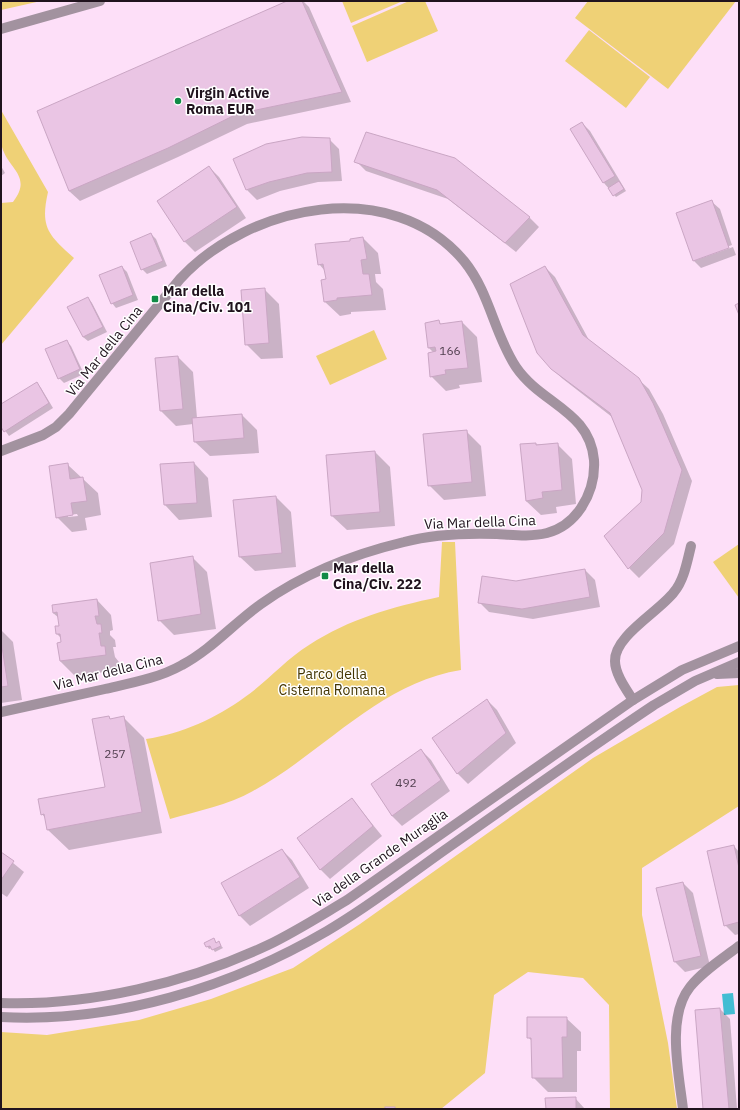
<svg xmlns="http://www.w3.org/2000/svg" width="740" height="1110" viewBox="0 0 740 1110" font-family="'IBM Plex Sans',sans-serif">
	<rect width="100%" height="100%" fill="#fddff8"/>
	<!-- green -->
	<g fill="#efd176">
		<polygon points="1,1 41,1 1,10"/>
		<polygon points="342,1 403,1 351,23"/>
		<polygon points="409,1 425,1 438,31 367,62 352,26"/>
		<polygon points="588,1 736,1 668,89 575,18"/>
		<polygon points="589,30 650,77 626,108 565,61"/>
		<path d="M1 110 48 192C40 227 48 235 74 258L1 345V203L13 202C33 176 8 169 2 147 0 136 1 122 1 110Z"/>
		<polygon points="374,330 387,359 330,385 316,356"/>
		<path d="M442 542H455L461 670C379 683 323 753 253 791 228 805 198 811 170 819L146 739C182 734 216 718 245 697 268 681 285 660 309 645 349 619 392 607 439 597Z"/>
		<polygon points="739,544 739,598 713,562"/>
		<polygon points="739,685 739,806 642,868 642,915 668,1043 677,1109 610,1109 609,1005 583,978 528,972 494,995 485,1073 441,1109 1,1109 1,1032 47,1035 139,1020 211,999 293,968 360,924 593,758 680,707 717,687"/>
	</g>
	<!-- water -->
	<polygon fill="#43bdd3" points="733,993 735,1014 724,1015 722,994"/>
	<!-- shadow -->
	<g fill="#0003" fill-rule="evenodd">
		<polygon points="290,1 303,1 309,7 351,102 247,124 178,157 80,201 69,191"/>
		<polygon points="582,123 590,131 626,191 616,197 604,183 572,129"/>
		<polygon points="329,139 339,149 342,181 318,182 280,191 257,200 247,190"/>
		<polygon points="356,161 529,217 539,227 516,252 448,199 366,171"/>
		<polygon points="1,166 5,173 1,176"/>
		<polygon points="209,167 219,177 246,218 195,252 185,242 158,201"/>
		<polygon points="712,202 720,209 732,245 696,258 696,260 733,247 736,255 701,268 693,260"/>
		<polygon points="151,234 156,239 167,266 147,274 142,269"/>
		<polygon points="363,238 378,253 381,274 375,274 376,282 383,289 386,310 351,312 351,314 340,316 325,302 327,280 325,271 319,264 352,242"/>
		<polygon points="122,267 127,272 138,300 116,308 112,303"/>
		<polygon points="545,267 555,277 590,342 638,379 649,389 663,414 692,481 674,544 639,578 629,568 605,536 642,503 643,490 612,417 563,379 552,369"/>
		<polygon points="264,289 279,304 283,358 261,359 246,344"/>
		<polygon points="88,298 92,303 107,332 88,341 83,337"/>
		<polygon points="439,322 442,325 462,322 477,337 482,382 459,385 460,388 446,391 431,376 434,353 429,348"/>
		<polygon points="66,341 71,346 84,374 64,383 59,378"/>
		<polygon points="178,357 193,372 197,418 242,415 257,430 259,453 210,456 195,442 193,424 176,426 161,411 156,359"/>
		<polygon points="37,383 41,388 53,408 9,436 1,425 1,405"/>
		<polygon points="466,431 481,446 486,496 444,500 429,485"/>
		<polygon points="557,444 572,459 576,504 556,507 557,513 541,515 526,501 521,445"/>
		<polygon points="375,452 390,467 395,526 347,530 332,516"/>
		<polygon points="194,463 208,478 212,517 179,520 165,505 161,465"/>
		<path d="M68 465 98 493 101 515 85 518 87 530 72 532 57 517ZM77 514 78 516 68 517V515Z"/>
		<polygon points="276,497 291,512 296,567 255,571 240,557"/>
		<polygon points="192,557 207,572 216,629 174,635 159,620"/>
		<polygon points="585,570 595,580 600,607 533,619 489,612 479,602 516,582"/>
		<polygon points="97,600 111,615 113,630 110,631 110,635 115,640 116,647 113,647 115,657 119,662 120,670 75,676 60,661 58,644 62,643 61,638 57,634 60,627 59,618 53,613"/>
		<polygon points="1,630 13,642 22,700 1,703"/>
		<polygon points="487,700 497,710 516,743 468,784 458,774 433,738"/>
		<polygon points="109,717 111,720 123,717 144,738 162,833 69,850 48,830 46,819 42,814 106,787"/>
		<polygon points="421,750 431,760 450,791 402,826 392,816 372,784"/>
		<polygon points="352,799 382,836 330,879 320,869"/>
		<polygon points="734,846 739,852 739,934 735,935 725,925"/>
		<polygon points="282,850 292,860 309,888 250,926 240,916 222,883"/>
		<polygon points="1,853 24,872 7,897 1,893"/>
		<polygon points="683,883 693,893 710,966 685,972 675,962"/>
		<polygon points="216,942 217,944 219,943 223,948 215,952 212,948 209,949 205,943"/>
		<polygon points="720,1009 730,1019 737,1109 704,1109 696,1011"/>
		<polygon points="566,1018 581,1032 581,1051 577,1051 577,1092 548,1092 533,1077 533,1042 528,1037"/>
		<polygon points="575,1098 585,1109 547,1109"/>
	</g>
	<!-- building -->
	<g fill="#eac5e4" stroke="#caa6c4">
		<polygon points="287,1 302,1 342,92 237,114 168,148 69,191 37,111"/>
		<polygon points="582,122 615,176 603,183 570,129"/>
		<polygon points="366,132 455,158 530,217 505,243 437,190 354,162"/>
		<polygon points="302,137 330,138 332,172 307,173 269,182 246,190 233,159 266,144"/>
		<polygon points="209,166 237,207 184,242 157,201"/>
		<polygon points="619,181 624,189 613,196 608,188"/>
		<polygon points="712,200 729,248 693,261 676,213"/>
		<polygon points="151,233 163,261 141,270 130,242"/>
		<polygon points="363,237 367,259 361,260 363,274 369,274 372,295 337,298 337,300 324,302 321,280 326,279 323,264 318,265 315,244 350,241 350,239"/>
		<polygon points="122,266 133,295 111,304 99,275"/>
		<polygon points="545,266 583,335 639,378 653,403 682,470 664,533 628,569 604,536 641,502 642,490 610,413 551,369 537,353 510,284"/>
		<polygon points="265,288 269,343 245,345 241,290"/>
		<polygon points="88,297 103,327 83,337 67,307"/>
		<polygon points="739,303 739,315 735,305"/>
		<polygon points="439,320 440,324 462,321 468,368 445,370 446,374 430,377 428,353 436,351 435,347 428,348 425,323"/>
		<polygon points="67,340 80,369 58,379 45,349"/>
		<polygon points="178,356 183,409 160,411 155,358"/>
		<polygon points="37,382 49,403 4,432 1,427 1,404"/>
		<polygon points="242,414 244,438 194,442 192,418"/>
		<polygon points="467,430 472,482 428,486 423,434"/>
		<polygon points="536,443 536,445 558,443 562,490 542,492 543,498 526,501 520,444"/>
		<polygon points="375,451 380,512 331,516 326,455"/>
		<polygon points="194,462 197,503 164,505 160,464"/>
		<polygon points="68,463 70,479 83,477 87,501 71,503 73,515 56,518 49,466"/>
		<polygon points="276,496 282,553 239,557 233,500"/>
		<polygon points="193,556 201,614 158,621 150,563"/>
		<polygon points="585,569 590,597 522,609 478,603 482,576 516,581"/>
		<polygon points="97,599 99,616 95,616 97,624 101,624 102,633 99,633 101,646 105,646 106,655 60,661 57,643 61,642 60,634 56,634 55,626 59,626 57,612 53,613 52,605"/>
		<polygon points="1,640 8,686 1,687"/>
		<polygon points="487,699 506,733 457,774 432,738"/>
		<polygon points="109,716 110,719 124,716 142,812 47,830 44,814 41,815 38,799 105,787 92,719"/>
		<polygon points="421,749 441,780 392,816 371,784"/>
		<polygon points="352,798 373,826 320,870 297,838"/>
		<polygon points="734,845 739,868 739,922 724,926 707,851"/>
		<polygon points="282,849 300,877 239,916 221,883"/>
		<polygon points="1,852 14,861 1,880"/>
		<polygon points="683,882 701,956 674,962 656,888"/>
		<polygon points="214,938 216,943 219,941 221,946 212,950 210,946 206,947 204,943"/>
		<polygon points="720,1008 729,1109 703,1109 695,1010"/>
		<polygon points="527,1017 567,1017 567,1037 562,1037 563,1078 532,1078 531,1038 527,1038"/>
		<polygon points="576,1097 576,1109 546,1109 545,1098"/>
		<rect x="385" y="1107" width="10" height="2"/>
	</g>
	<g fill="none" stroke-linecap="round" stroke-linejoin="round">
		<!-- minor -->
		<g stroke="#a2929f" stroke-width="10">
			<path d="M1 451 43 435 56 427 69 414 180 279C249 204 392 175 464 261 490 293 494 334 516 367 541 404 590 411 594 460 595 477 591 493 581 508 573 520 562 529 547 533 531 537 514 535 497 534 467 533 434 534 404 542 354 554 303 574 261 604 234 623 212 649 182 665 159 678 131 683 105 689 70 697 36 704 1 712"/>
			<path d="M633 700C626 689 615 674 615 661 614 636 660 611 674 592 684 580 687 562 691 546"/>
			<path d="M683 1109C679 1074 666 1017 690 987 703 971 722 959 739 946"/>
		</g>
		<!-- tertiary -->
		<g stroke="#a2929f" stroke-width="10">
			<polyline points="1,29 100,1"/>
			<polyline points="717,674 739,673"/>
			<path d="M1 1003C90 1006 187 983 268 945 295 932 320 916 347 900L633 700 682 670 739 646"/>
			<path d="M1 1017C115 1023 229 988 327 931 370 906 409 875 449 847 517 799 585 751 654 705L695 681 739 662"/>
		</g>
	</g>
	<!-- markers -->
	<g fill="#108b46" stroke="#fff" stroke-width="1.5">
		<circle cx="178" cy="101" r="4"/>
		<rect x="151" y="295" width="8" height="8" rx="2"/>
		<rect x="321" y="572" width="8" height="8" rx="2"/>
	</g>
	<g text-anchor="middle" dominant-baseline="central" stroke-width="3" stroke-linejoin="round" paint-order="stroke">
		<!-- number labels -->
		<g font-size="12" fill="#524050">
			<text x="450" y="350">166</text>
			<text x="115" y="753">257</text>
			<text x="406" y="782">492</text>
		</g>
		<!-- poi labels -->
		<g font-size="14" font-weight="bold" fill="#20131e" stroke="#fff" text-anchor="start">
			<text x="186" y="93">Virgin Active<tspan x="186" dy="16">Roma EUR</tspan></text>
			<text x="163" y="291">Mar della<tspan x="163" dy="16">Cina/Civ. 101</tspan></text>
			<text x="333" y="568">Mar della<tspan x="333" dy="16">Cina/Civ. 222</tspan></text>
		</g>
		<!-- street labels -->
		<g font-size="14" fill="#20131e" stroke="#fff">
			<text transform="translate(104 351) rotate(-51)">Via Mar della Cina</text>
			<text transform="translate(480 522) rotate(-2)">Via Mar della Cina</text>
			<text transform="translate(108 672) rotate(-14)">Via Mar della Cina</text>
			<text transform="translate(380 858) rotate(-35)">Via della Grande Muraglia</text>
		</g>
		<!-- park labels -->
		<g font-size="14" fill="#433502" stroke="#fff">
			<text x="332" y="674">Parco della<tspan x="332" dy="16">Cisterna Romana</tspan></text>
		</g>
	</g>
	<!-- border -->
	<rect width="740" height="1110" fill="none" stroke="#20131e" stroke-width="4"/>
</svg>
